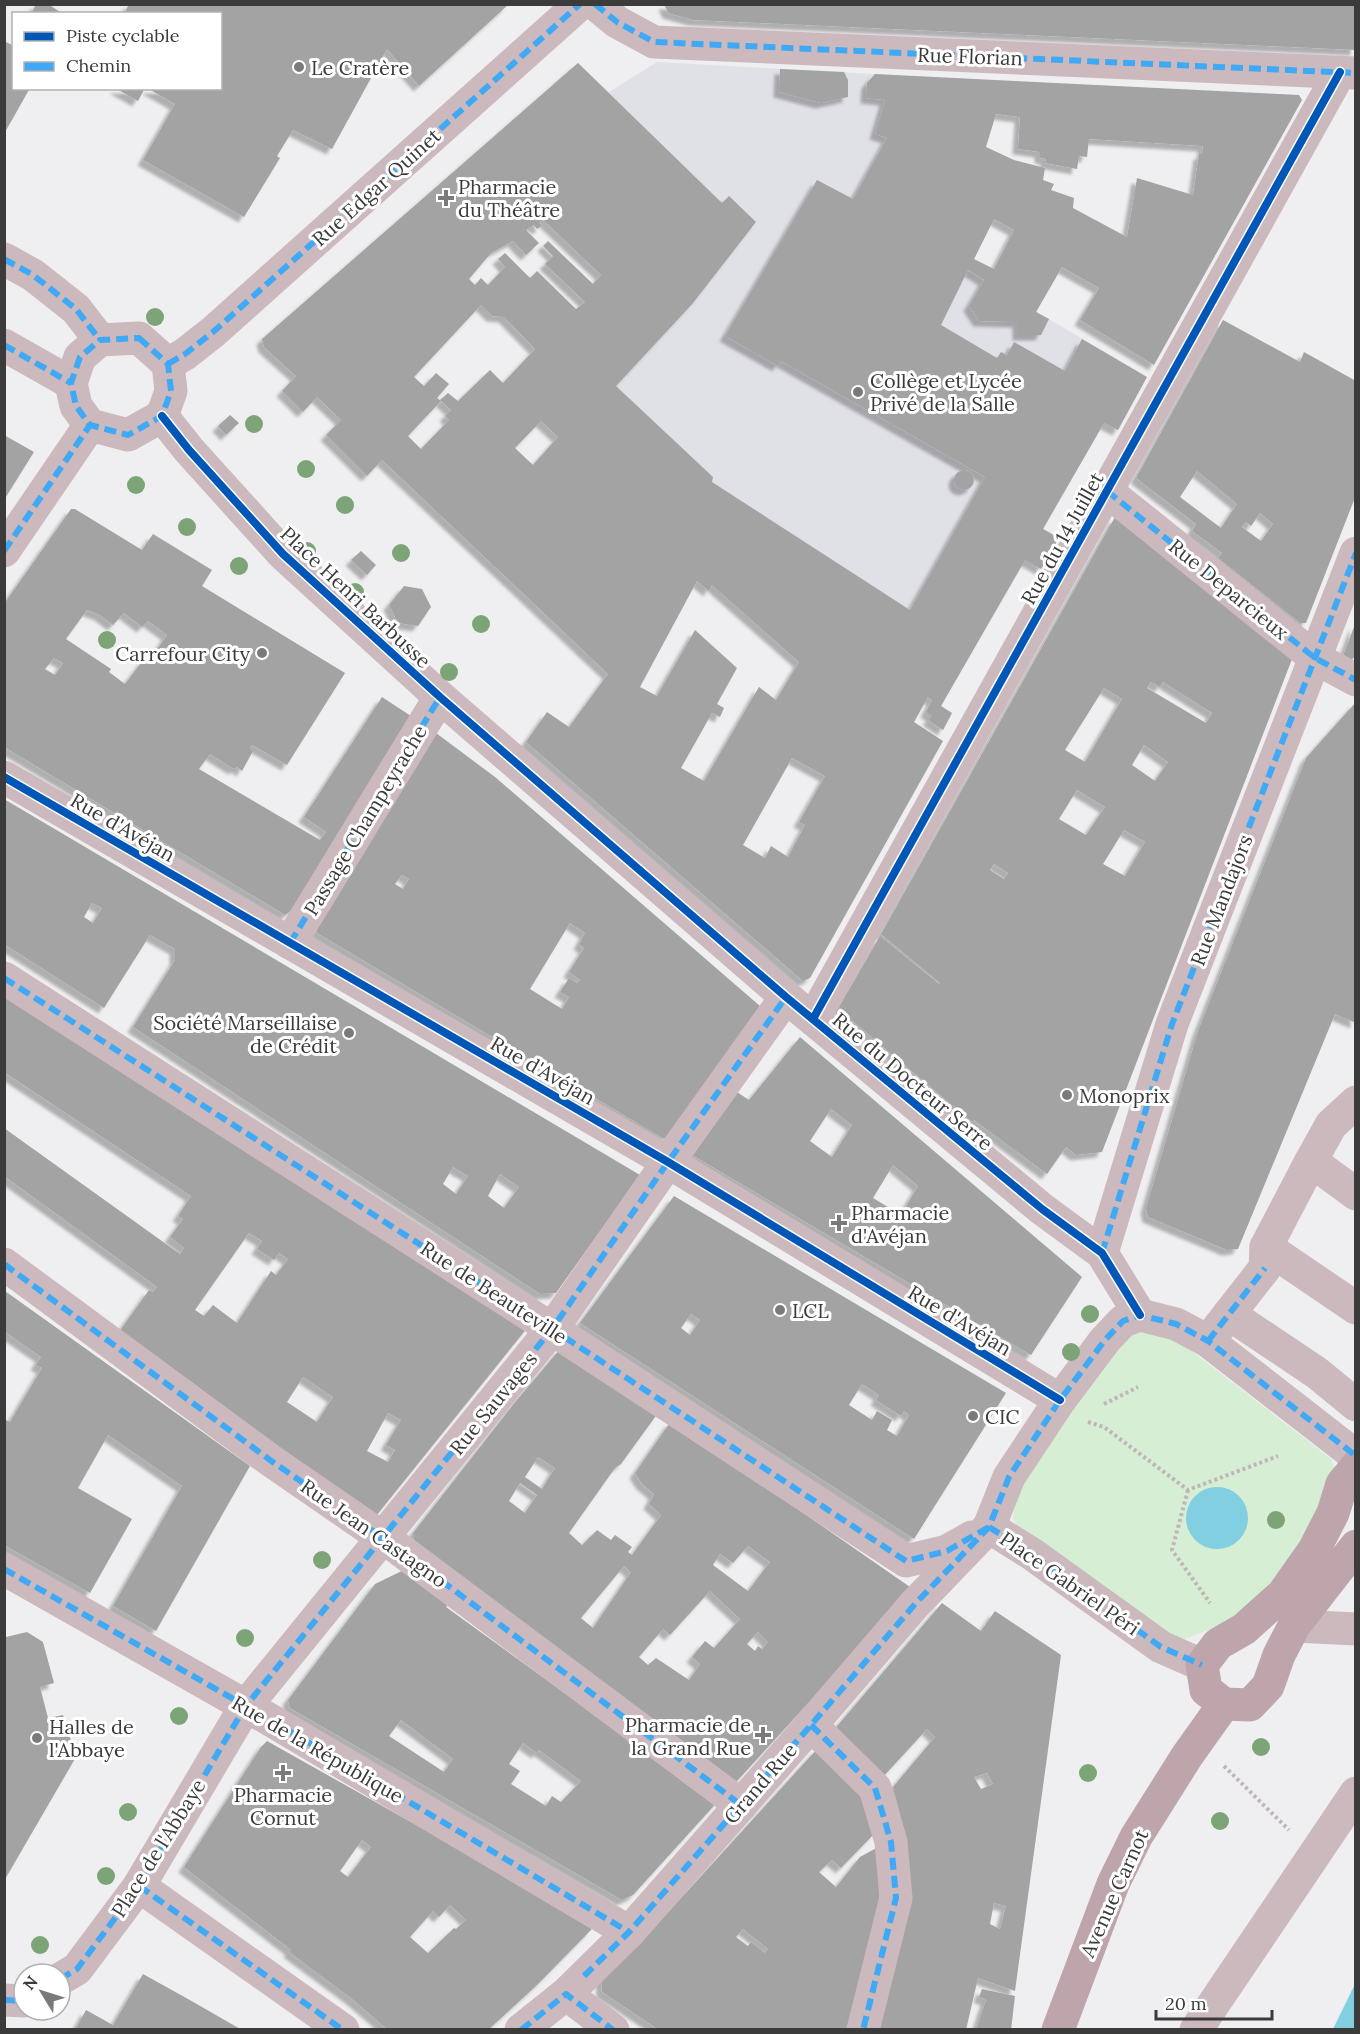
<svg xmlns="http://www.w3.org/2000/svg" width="1360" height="2034" viewBox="0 0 1360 2034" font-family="Lora,serif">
	<defs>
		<filter id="shadow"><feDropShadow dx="-5.5" dy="5.5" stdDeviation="1.5" flood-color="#0004"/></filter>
	</defs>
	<rect width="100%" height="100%" fill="#efeff1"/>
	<!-- built -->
	<polygon fill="#e0e0e7" points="657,62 893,75 875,134 1011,185 968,271 1147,377 1118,430 1104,423 1043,528 1059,538 1041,569 1025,561 941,706 952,713 943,730 928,720 931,716 926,712 932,700 928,698 914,722 812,651 799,662 675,553 465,537 589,404 702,231 553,84 578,63 609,92"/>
	<!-- green -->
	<polygon fill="#d6eed4" points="1141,1331 1166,1331 1331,1459 1337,1472 1292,1558 1245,1615 1185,1639 1173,1638 1025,1538 1013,1518 1016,1487 1122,1339"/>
	<!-- water -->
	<g fill="#82cfe2">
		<circle cx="1217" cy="1518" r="31"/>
		<polygon points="1355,1984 1355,2029 1333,2029"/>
	</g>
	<!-- building -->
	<g fill="#a3a3a4" fill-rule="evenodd" filter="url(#shadow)">
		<polygon points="36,4 48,4 63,14 31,14"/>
		<polygon points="129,4 509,4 419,86 387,49 332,149 293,130 277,156 280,158 244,217 143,160 175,104 147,88 220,88 220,14 124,14"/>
		<polygon points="664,4 1356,4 1356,50 693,20 668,13"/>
		<polygon points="4,41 14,46 14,88 30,88 4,134"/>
		<path d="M578 63 722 203 729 196 756 222 693 303 616 386 713 477 712 482 910 610 985 477 781 361 778 366 725 336 817 180 853 199 887 138 875 134 885 100 866 98 867 83 875 74 1299 95 1302 100 1154 365 1080 320 1099 288 1062 267 1036 312 1049 319 1041 335H1018V322L979 321 969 306 984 280 968 270 941 325 997 358 1001 352 1007 355 1014 342 1065 371 1082 339 1147 377 1118 430 1104 423 1043 529 1059 538 1041 569 1025 560 941 706 952 713 943 730 928 720 932 716 926 712 932 700 928 697 914 722 943 741 810 978 803 981 526 742 547 712 569 727 608 674 382 460 367 476 326 435 341 420 317 397 303 412 282 391 296 376 264 347 262 339ZM996 114 1020 117 1018 149 1040 152V158L1046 159 1045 163 1077 169 1079 156 1087 157 1089 139 1203 146 1202 154H1199L1193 195 1137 178 1127 237 1073 208 1074 198 1051 190 1054 184 1043 180 1045 168 1014 160 986 147ZM994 219 1014 230 994 269 974 259ZM543 220 601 275 593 284 548 241 543 246 553 256 545 264 585 302 576 309 537 271 530 278 505 253 498 259 505 267 488 285 481 278 475 285 469 279 491 253 513 241 526 255 539 243 526 230 534 225 537 229 542 226 539 222ZM481 305 492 316 504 317 535 349 503 383 490 370 458 401 448 393 440 400 451 410 445 416 449 420 421 449 408 436 441 401 437 398 449 384 436 373 424 386 414 377ZM541 421 558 437 533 465 515 448ZM697 581 709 591 712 585 799 662 776 700 759 687 704 781 681 768 712 713 720 717 724 708 717 704 737 668 695 630 657 696 640 687ZM792 758 825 776 799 822 805 825 788 857 771 846 765 858 743 845Z"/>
		<polygon points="780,69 844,72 848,80 848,97 821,103 779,92"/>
		<polygon points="115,88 145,88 138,101"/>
		<path d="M1223 320 1300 362 1304 352 1356 381V495L1306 623H1300L1218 558 1222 553 1192 531 1196 524 1136 478ZM1197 471 1237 504 1221 528 1180 497ZM1260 513 1273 524 1261 541 1242 527 1246 522 1251 526Z"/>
		<polygon points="230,415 239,423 226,435 218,426"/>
		<polygon points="4,435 34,452 4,500"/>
		<circle cx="964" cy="480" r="10"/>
		<path d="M71 509H75L142 550 153 534 212 570 202 586 345 673 287 765 252 745 250 748 253 751 242 771 237 767 234 769 210 754 199 769 320 840 326 832 304 817 382 697 417 720 301 903 285 915 4 747V604ZM87 610 100 615 113 625 124 613 142 627 148 621 167 635 149 661 144 659 125 684 109 672 111 669 66 639ZM54 658 63 663 55 675 45 669Z"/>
		<path d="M1115 517 1294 654 1102 1152 1076 1155 1066 1147 1047 1174 974 1120 972 1122 844 1014 839 1007 880 936 939 984 940 983 881 934ZM1151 682 1160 687 1163 682 1212 713 1206 723 1147 688ZM1104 688 1122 699 1085 762 1065 750ZM1144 745 1168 762 1155 781 1132 765ZM1077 790 1105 807 1086 835 1059 819ZM1124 830 1145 842 1125 876 1103 864ZM994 864 1008 873 1004 879 990 870Z"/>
		<polygon points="361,551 376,565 367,575 351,560"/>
		<polygon points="404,586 422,589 431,607 418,626 398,623 389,605"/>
		<polygon points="1355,624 1356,655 1349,663 1343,656"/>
		<polygon points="1356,702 1356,1023 1335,1014 1238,1249 1227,1250 1148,1217 1146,1208 1198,1031 1306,758"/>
		<path d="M432 730 495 777 760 1006 673 1130 664 1139 317 933 312 915ZM402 875 409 879 403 889 395 884ZM570 923 585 933 579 944 584 948 569 972 580 980 577 983 569 978 560 992 569 997 562 1009 530 989Z"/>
		<path d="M4 799 640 1175 556 1293 540 1294 133 1027 175 960V949L150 935 104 1008 4 944ZM92 903 102 908 93 923 84 917ZM453 1167 468 1176 456 1194 443 1184ZM500 1174 519 1187 504 1208 488 1196Z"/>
		<path d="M4 996 528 1327 372 1521 116 1336 149 1290 153 1292 157 1287 4 1176V1128L180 1254 184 1248 170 1237 183 1219 178 1216 191 1196 4 1072ZM249 1233 262 1241 257 1249 274 1260 279 1253 288 1259 276 1275 271 1271 237 1323 213 1305 204 1316 195 1310ZM303 1377 333 1397 317 1422 287 1402ZM388 1413 401 1420 386 1445 395 1450 388 1462 367 1451Z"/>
		<path d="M800 1037 1082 1277 1031 1355 687 1152 728 1086 749 1100ZM831 1109 852 1125 832 1157 810 1141ZM893 1165 918 1186 901 1215 873 1198Z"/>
		<path d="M674 1196 1006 1393 914 1539 580 1323ZM691 1314 700 1320 690 1335 681 1328ZM862 1384 879 1395 876 1400 901 1416 904 1411 909 1415 897 1436 887 1430 892 1420 877 1411 872 1420 849 1405Z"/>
		<polygon points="5,1291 250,1466 156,1631 113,1606 182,1486 108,1435 78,1488 132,1519 90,1593 4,1545 4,1419 10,1422 42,1368 36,1365 41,1357 5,1332"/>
		<path d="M561 1348 658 1413 621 1464 615 1468 569 1533 582 1545 597 1530 611 1540 615 1535 632 1547 628 1552 632 1555 661 1515 649 1504 654 1494 642 1484 635 1473 671 1421 910 1587 813 1698 737 1781 729 1782 415 1549 413 1533 516 1401ZM538 1457 555 1468 542 1489 525 1477ZM520 1483 537 1495 525 1513 509 1501ZM748 1546 770 1562 748 1591 713 1565 720 1554 733 1563ZM624 1566 631 1572 593 1628 581 1618ZM710 1591 740 1619 714 1648 705 1641 692 1657 700 1664 689 1680 656 1658 648 1665 639 1657 663 1629 670 1635ZM758 1632 768 1642 762 1649 758 1646 755 1651 747 1644Z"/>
		<path d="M410 1567 452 1599 446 1607 573 1699 720 1799 633 1895 622 1900 290 1708 288 1700 375 1584ZM401 1720 453 1759 444 1772 389 1736ZM523 1743 537 1753 539 1750 581 1781 561 1802 552 1796 546 1806 511 1784 520 1771 509 1764Z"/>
		<path d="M942 1603 981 1631 995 1611 1061 1655 1015 1991 978 1978 966 2030H877L904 1830 893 1787 935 1737 927 1729 882 1778 833 1731ZM987 1773 993 1784 981 1789 974 1777ZM994 1903 1006 1906 1000 1929 990 1924Z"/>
		<polygon points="27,1632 43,1642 54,1683 40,1687 48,1718 63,1715 76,1757 4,1881 4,1640 6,1637"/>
		<path d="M267 1741 427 1831 592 1929 537 1985 488 2030H388L352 1999 289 1952 291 1950 184 1867 261 1747ZM362 1840 371 1847 348 1877 340 1871ZM450 1905 466 1920 456 1929 454 1928 428 1953 410 1937 433 1911 439 1917Z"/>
		<path d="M818 1748 862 1792 875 1833 841 1868 832 1860 819 1872 836 1887 860 1857 880 1846 881 1879 879 1900 848 2030H659L602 1992 601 1977 662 1919ZM743 1929 768 1949 765 1953 751 1942 748 1946 736 1937Z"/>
		<polygon points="143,1974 188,1999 242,2030 75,2030 86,2010 113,2025"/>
		<polygon points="982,1989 1015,1996 1011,2030 976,2030 986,2000 979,1997"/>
	</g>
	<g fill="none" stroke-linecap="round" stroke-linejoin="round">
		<!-- path -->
		<g stroke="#c0b4b7" stroke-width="4" stroke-dasharray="3 3" stroke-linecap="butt">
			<polyline points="1104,1404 1138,1387"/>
			<polyline points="1088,1422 1104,1427 1188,1490 1278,1456"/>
			<polyline points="1188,1490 1172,1550 1210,1603"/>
			<polyline points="1224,1766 1289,1830"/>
		</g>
		<!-- minor -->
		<g stroke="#ccb9bd" stroke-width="33">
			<polyline points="595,4 617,22 654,42 1356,73"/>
			<polyline points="4,259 33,275 76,309 100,340"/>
			<polygon points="139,338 168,364 171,391 162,416 128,435 90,425 76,406 71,383 80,357 100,340"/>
			<polyline points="4,345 71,383"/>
			<polyline points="168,364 185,354 213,332 580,4"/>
			<polyline points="162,416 189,450 283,554 440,697 786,997 1042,1209 1102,1253 1140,1315"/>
			<polyline points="1107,491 1315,658 1356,680"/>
			<polyline points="4,551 90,425"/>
			<polyline points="4,777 668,1162 1060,1400"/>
			<polyline points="290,943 440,697"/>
			<polyline points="4,978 552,1329 906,1561 947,1551 972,1537"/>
			<polyline points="813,1019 1340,72"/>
			<polyline points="1311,1161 1356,1194"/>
			<polyline points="1266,1247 1356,1308"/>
			<polyline points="1102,1253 1172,1024 1356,553"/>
			<polyline points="4,1264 270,1460 399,1549 741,1805"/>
			<polyline points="1229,1314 1317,1373 1356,1405"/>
			<polyline points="1208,1341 1265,1268 1266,1247 1311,1161 1331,1125 1356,1102"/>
			<polyline points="989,1527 1032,1554 1161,1647 1202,1665"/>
			<polyline points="4,1569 267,1718 629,1932"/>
			<polyline points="1294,1626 1356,1629"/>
			<polyline points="811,1725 875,1788 891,1842 896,1898 863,2030"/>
			<polyline points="139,1886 343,2030"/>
			<polyline points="60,1979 77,1969 139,1886 245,1707 552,1329 668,1162 786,997"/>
			<polyline points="566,1994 613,2030"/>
			<polyline points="4,2000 24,2001"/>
			<polyline points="521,2030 566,1994 629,1932 811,1725 915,1604 989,1527 1009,1477 1060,1400 1105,1340 1123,1321 1140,1315 1176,1324 1208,1341 1356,1456"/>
			<polyline points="1196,2030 1356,1793"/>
		</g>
		<!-- major -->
		<g stroke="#bea5ab" stroke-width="33">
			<polyline points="1356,1467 1342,1484 1333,1513 1314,1550 1283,1594 1244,1629 1218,1644 1202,1665 1206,1690 1224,1704 1250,1705 1268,1686 1279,1655 1294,1626 1356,1546"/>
			<polyline points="1058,2030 1113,1884 1136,1837 1187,1756 1224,1704"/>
		</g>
		<!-- quiet -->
		<g stroke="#3fa9f5" stroke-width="6" stroke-dasharray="12 6" stroke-linecap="butt">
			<polyline points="595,4 617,22 654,42 1356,73"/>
			<polyline points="4,259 33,275 76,309 100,340"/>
			<polygon points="139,338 168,364 171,391 162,416 128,435 90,425 76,406 71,383 80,357 100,340"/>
			<polyline points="4,345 71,383"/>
			<polyline points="168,364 185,354 213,332 580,4"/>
			<polyline points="1107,491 1315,658 1356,680"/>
			<polyline points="4,551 90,425"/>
			<polyline points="290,943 440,697"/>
			<polyline points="4,978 552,1329 906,1561 947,1551 989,1527"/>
			<polyline points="1102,1253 1172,1024 1356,553"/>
			<polyline points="4,1264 270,1460 399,1549 741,1805"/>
			<polyline points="1208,1341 1265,1268"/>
			<polyline points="989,1527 1032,1554 1161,1647 1202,1665"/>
			<polyline points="4,1569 267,1718 629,1932"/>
			<polyline points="811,1725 875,1788 891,1842 896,1898 863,2030"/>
			<polyline points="139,1886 343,2030"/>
			<polyline points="584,1976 629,1932 811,1725 915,1604 989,1527 1009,1477 1060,1400 1105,1340 1123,1321 1140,1315 1176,1324 1208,1341 1356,1456"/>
			<polyline points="60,1979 77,1969 139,1886 245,1707 552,1329 668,1162 786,997"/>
			<polyline points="4,2000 24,2001"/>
			<polyline points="521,2030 566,1994 613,2030"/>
		</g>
		<!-- cycleway casing -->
		<g stroke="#fff" stroke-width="11">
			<g id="cycleway">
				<polyline points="162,416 189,450 283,554 440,697 786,997 1042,1209 1102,1253 1140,1315"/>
				<polyline points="4,777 668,1162 1060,1400"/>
				<polyline points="813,1019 1340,72"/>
			</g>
		</g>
		<!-- cycleway -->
		<use href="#cycleway" stroke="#0057b8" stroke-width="8"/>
	</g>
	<!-- trees -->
	<g fill="#7ca476">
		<circle cx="155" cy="317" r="9"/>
		<circle cx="254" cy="424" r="9"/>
		<circle cx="306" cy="469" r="9"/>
		<circle cx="136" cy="485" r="9"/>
		<circle cx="345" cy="505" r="9"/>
		<circle cx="187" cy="527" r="9"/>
		<circle cx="307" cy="551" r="9"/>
		<circle cx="401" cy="553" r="9"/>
		<circle cx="239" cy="566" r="9"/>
		<circle cx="355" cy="592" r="9"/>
		<circle cx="481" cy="624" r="9"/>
		<circle cx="107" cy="640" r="9"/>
		<circle cx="449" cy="672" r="9"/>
		<circle cx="1090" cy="1314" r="9"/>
		<circle cx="1071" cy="1352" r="9"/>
		<circle cx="1276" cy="1520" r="9"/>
		<circle cx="322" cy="1560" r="9"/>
		<circle cx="245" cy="1638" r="9"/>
		<circle cx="179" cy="1716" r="9"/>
		<circle cx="1261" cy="1747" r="9"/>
		<circle cx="1088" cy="1773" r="9"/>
		<circle cx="128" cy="1812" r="9"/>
		<circle cx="1220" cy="1821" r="9"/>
		<circle cx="106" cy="1876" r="9"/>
		<circle cx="40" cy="1945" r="9"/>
	</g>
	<!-- markers -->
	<g fill="#7a7a7b" stroke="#fff" stroke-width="2">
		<circle cx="299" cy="67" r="6"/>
		<path d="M443 189h6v6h6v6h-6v6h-6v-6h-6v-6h6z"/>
		<circle cx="858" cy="392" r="6"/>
		<circle cx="262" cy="653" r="6"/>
		<circle cx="349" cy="1033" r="6"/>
		<circle cx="1067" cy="1095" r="6"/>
		<path d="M836 1214h6v6h6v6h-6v6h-6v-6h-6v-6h6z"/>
		<circle cx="780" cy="1310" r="6"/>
		<circle cx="973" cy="1416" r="6"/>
		<path d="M760 1726h6v6h6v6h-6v6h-6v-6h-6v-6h6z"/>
		<circle cx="37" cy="1738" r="6"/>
		<path d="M280 1764h6v6h6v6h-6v6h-6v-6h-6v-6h6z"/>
	</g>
	<g text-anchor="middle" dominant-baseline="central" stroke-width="6" stroke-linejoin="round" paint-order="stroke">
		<!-- street labels -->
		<g font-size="20" fill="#3b3b3c" stroke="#fff">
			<text transform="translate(970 56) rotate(2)">Rue Florian</text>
			<text transform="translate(376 187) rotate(-42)">Rue Edgar Quinet</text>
			<text transform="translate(1062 538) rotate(-61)">Rue du 14 Juillet</text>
			<text transform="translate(1229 589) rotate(39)">Rue Deparcieux</text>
			<text transform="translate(356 597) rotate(43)">Place Henri Barbusse</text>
			<text transform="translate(365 820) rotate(-59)">Passage Champeyrache</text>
			<text transform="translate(123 827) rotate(30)">Rue d'Avéjan</text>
			<text transform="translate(1221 900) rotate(-69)">Rue Mandajors</text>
			<text transform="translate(543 1070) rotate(30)">Rue d'Avéjan</text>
			<text transform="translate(913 1081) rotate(40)">Rue du Docteur Serre</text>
			<text transform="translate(494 1292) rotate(33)">Rue de Beauteville</text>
			<text transform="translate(960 1320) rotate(31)">Rue d'Avéjan</text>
			<text transform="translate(493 1403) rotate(-51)">Rue Sauvages</text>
			<text transform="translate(374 1533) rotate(35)">Rue Jean Castagno</text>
			<text transform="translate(1070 1583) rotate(35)">Place Gabriel Péri</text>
			<text transform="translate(318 1749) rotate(30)">Rue de la République</text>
			<text transform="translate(760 1783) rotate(-49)">Grand Rue</text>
			<text transform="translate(158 1848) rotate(-58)">Place de l'Abbaye</text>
			<text transform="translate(1114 1893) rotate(-66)">Avenue Carnot</text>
		</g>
		<!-- poi labels -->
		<g font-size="20" fill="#3b3b3c" stroke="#fff" text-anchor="start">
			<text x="311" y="67">Le Cratère</text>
			<text x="458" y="186">Pharmacie<tspan x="458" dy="23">du Théâtre</tspan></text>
			<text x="870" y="380">Collège et Lycée<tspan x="870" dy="23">Privé de la Salle</tspan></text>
			<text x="250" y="653" text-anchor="end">Carrefour City</text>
			<text x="337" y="1022" text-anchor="end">Société Marseillaise<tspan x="337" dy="23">de Crédit</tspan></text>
			<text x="1079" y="1095">Monoprix</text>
			<text x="851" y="1212">Pharmacie<tspan x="851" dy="23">d'Avéjan</tspan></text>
			<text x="792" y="1310">LCL</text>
			<text x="985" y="1416">CIC</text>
			<text x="751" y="1724" text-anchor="end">Pharmacie de<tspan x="751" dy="23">la Grand Rue</tspan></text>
			<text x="49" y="1726">Halles de<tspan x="49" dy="23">l'Abbaye</tspan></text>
			<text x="283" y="1794" text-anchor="middle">Pharmacie<tspan x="283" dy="23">Cornut</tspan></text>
		</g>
	</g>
	<!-- border -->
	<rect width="1360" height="2034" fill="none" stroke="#3b3b3c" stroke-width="12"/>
	<!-- legend -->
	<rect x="12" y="12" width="210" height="78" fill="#ffffff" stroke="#b1b1b1" stroke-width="1.5"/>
	<rect x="24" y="32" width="30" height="9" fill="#0057b8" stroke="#b1b1b1" stroke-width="1.5"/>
	<text x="66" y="42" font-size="18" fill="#3b3b3c">Piste cyclable</text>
	<rect x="24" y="62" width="30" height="9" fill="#3fa9f5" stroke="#b1b1b1" stroke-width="1.5"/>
	<text x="66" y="72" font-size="18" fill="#3b3b3c">Chemin</text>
	<!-- north arrow -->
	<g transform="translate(42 1992) rotate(308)"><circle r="28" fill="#ffffff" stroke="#b1b1b1" stroke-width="1.5"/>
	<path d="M0-4.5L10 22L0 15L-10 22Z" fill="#7a7a7b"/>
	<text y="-9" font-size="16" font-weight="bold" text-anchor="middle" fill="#3b3b3c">N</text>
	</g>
	<!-- scale -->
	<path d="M1156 2010v9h116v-9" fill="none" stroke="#3b3b3c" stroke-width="3"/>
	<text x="1165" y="2010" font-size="18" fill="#3b3b3c" stroke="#ffffff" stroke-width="4.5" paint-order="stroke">20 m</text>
</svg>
